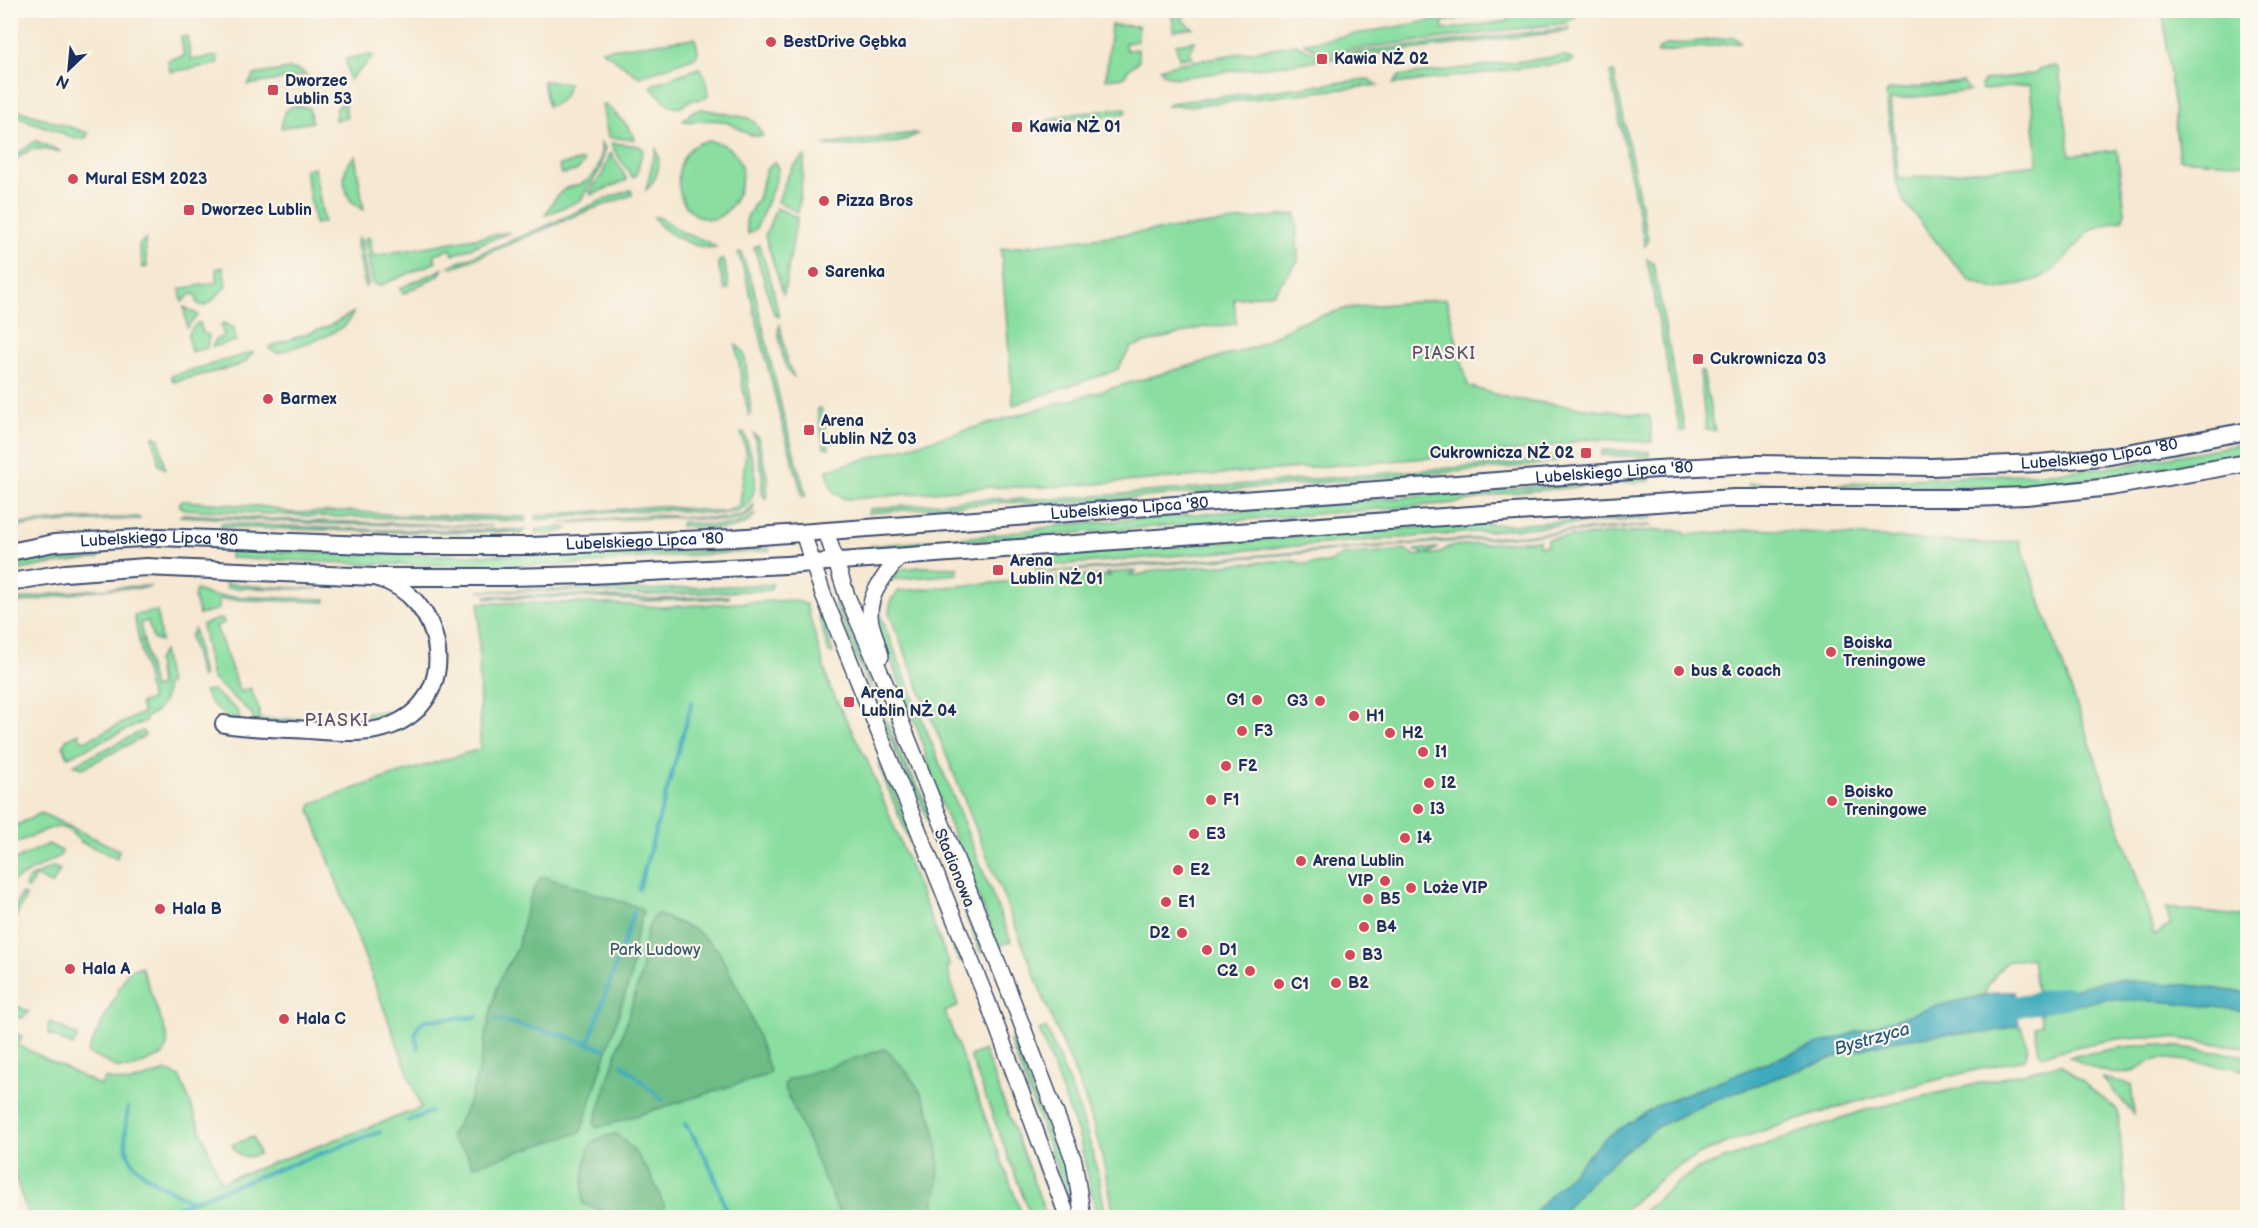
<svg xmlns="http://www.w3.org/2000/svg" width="2258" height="1228" viewBox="0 0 2258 1228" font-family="'Balsamiq Sans',sans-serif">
	<rect width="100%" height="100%" fill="#fbf7ec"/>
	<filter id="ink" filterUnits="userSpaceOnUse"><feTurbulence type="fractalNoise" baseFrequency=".0167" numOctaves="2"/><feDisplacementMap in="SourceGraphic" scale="12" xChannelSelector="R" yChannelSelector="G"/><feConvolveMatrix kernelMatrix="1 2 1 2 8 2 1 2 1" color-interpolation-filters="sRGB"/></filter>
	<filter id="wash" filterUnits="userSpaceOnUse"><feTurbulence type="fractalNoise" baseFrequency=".008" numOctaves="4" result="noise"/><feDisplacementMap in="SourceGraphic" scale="24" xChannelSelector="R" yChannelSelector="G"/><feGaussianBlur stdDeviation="1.35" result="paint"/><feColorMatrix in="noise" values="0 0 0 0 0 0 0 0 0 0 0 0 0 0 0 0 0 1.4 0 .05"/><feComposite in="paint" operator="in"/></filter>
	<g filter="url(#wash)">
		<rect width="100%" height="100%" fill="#f6e8d2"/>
		<!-- green -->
		<g fill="#89dea0" stroke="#52867f" stroke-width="1.5">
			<polygon points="1497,10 1584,11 1566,23 1322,53 1304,43 1463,15 1458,19 1442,22 1443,30 1508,21 1507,13 1485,16 1477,13"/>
			<polygon points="2163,11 2247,11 2247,164 2179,159"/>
			<polygon points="1186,13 1182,20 1193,28 1174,31 1172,16"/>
			<polygon points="1111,25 1138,26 1138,41 1125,43 1126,50 1138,49 1139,61 1128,70 1124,77 1106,79"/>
			<polygon points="1570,28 1568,31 1174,78 1164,74 1160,69 1176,64 1296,44 1320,56"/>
			<polygon points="187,36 191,60 217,56 218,64 170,72 168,60 184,56 181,37"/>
			<polygon points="1734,37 1740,42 1657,53 1660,48 1667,45"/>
			<polygon points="695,38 698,51 696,57 639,77 602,50"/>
			<polygon points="1195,41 1189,53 1193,57 1179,59 1176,44"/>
			<polygon points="365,55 372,55 373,58 349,80 346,59"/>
			<polygon points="1564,56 1574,60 1572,62 1393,84 1399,76"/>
			<polygon points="2056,66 2059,69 2070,155 2117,150 2125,212 2122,220 2092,229 2054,270 2038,279 1998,290 1971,281 1946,254 1903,200 1896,182 1886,94 1889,90 1963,82 1970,91 1890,100 1899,179 2038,164 2030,85 1982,90 1981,85 1984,80 2035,74 2041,68"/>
			<polygon points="699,68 705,75 708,95 706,98 689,101 680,108 670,106 651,88 654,84"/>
			<polygon points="289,69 299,70 307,75 248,85 254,75"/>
			<polygon points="1614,72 1648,240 1645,246 1610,73"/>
			<polygon points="1368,79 1378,85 1190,106 1167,106 1170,103"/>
			<path d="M543 81 568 83C566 96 561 104 548 106Z"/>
			<polygon points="344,99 347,118 335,120 336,110"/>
			<path d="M602 104 606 105C615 115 633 127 634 140L608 137Z"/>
			<polygon points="292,106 303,106 309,108 312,122 281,128 284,113"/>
			<polygon points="11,108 88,133 87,137 82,139 72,138 60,132 11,115"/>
			<polygon points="1125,108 1126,112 1123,114 1041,123 1065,115"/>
			<path d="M702 109 748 118 755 123 763 136C746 138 738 125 722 121 708 118 696 123 683 121L692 112Z"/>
			<polygon points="914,133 918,134 900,142 851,146 822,145"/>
			<path d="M36 141 60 151C53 153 48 149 41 149 27 148 21 157 11 162V158Z"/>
			<path d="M710 141C767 150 735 222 709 219 666 215 670 141 710 141Z"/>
			<path d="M601 143 605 148 601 168 580 201 545 215C550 207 556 194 565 189 570 186 577 186 583 183 598 175 603 159 601 143Z"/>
			<polygon points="612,143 639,146 643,149 636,176 632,177 611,145"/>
			<path d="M656 148C662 164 658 179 646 190Z"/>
			<polygon points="610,154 612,154 627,180 591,195 590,192 603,173"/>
			<path d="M355 156 364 210 351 201C342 187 341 167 355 156Z"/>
			<path d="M805 156 798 212 778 202C784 185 788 167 805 156Z"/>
			<polygon points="583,160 584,163 576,171 561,174 559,165"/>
			<polygon points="775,161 778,169 775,183 756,229 748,234 746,221 748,215 758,199 766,170"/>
			<polygon points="314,167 324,222 315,224 305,169"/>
			<polygon points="631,190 632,195 587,211 453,268 449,266 546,226 607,198"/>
			<polygon points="776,208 797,217 784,293 783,294 765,236"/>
			<polygon points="1296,214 1298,261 1273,293 1234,299 1236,324 1204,327 1131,347 1117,370 1013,405 1001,249"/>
			<path d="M654 217C666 217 670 226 680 231 692 238 706 238 716 247 699 251 662 233 654 217Z"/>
			<polygon points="510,232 453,255 451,249 434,254 436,262 379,286 373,283 365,239 367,237 370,238 373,256"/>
			<polygon points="358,237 361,240 368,284 365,287 357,245"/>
			<polygon points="145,239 147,267 143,268 139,245"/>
			<polygon points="759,245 772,284 779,317 774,314 754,247"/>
			<polygon points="741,252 753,285 784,418 806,495 803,497 781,420 746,277 738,253"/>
			<polygon points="724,259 729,289 725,290 718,264 719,261"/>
			<polygon points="1647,259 1653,263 1685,431 1680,431"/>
			<polygon points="223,267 226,286 211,302 204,306 197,303 196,295 191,294 182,302 180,289 218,282 216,269"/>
			<polygon points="443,269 439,275 403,294 400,288"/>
			<path d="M1446 299 1468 386 1512 399 1650 416 1652 442 1588 439 1529 450 1122 482 1049 487H989L851 499C832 499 830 485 827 470L1255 347 1297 323 1348 308Z"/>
			<polygon points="184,307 198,315 187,327"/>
			<polygon points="354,312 345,326 326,336 278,353 270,350 269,347 329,326"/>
			<polygon points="197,323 200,323 203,333 209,335 207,348 191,352 188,334"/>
			<polygon points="223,323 234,328 236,341 212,347 216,339 222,338 224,334 221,327"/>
			<path d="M780 325 787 361 794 377C782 370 781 344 778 330Z"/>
			<polygon points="736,345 743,351 745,358 751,411 749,415 742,384"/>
			<polygon points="253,352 246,361 237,366 173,382 171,376"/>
			<polygon points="1700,371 1703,372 1715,431 1706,430"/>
			<polygon points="821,408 829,448 824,447 817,409"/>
			<path d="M744 432C750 453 764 485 748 503 733 522 690 510 669 510 625 509 580 516 536 520V516L657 506 725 512 740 505 746 450 741 434Z"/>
			<polygon points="754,434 758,438 768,480 766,499 762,494 762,473"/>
			<polygon points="153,436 159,438 165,469 159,465"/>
			<path d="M2247 443V453C2169 467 2091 480 2012 487L1749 486V483L1841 484 1887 480 2047 473 2119 466Z"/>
			<polygon points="1603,450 1649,452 1649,457 1601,455"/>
			<polygon points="1553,457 1556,457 1557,461 1528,466 1095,501 1048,504 1006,502 868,513 870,509 983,499 1059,499 1527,462"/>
			<polygon points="1650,477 1650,481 1507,493 1456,503 872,549 871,546 1004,534 1063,525"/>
			<polygon points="183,501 268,507 290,513 349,511 397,515 526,517 526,521 306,516 185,509 180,506 180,502"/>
			<polygon points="754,504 753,510 746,516 730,521 670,517 561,523 649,515 726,519 745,514"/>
			<path d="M756 513C743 537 703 527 680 526L682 522C708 524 735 531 756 513Z"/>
			<polygon points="183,514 308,521 492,526 332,524 180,516"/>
			<polygon points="1652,515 1653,518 1045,566 1037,571 1033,563 1055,555 1076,553 1476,523 1509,525"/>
			<polygon points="138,517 140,519 65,522 11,527 11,525 65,520"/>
			<polygon points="221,523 375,530 525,530 519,535 515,532 396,532 221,527"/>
			<polygon points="1650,525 1651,526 1044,573 1046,572"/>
			<polygon points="559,527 567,528 567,530 547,535 537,533 536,530"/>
			<path d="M1759 529 1989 544 2019 540 2145 901 2154 935 2171 925 2166 908 2247 917V993L2198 986 2117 980 2037 995 2032 958 2006 962 1989 983 1984 995 1933 1007 1789 1054 1662 1103 1605 1138 1530 1217H1114C1108 1178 1099 1139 1086 1102 1070 1055 1047 1012 1031 965L889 613 891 600 899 591 1089 575 1111 576 1106 573 1136 571 1130 575 1143 574 1153 570 1289 560 1305 564 1328 563 1342 555 1404 550 1417 556 1425 554 1414 550 1438 548 1427 554H1437L1451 546 1539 540V546L1547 545V539L1658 530 1684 531 1685 535Z"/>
			<path d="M769 547V551L634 558 586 564 507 566 368 564 230 558V550C410 557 589 557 769 547Z"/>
			<polygon points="99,549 99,558 44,565 11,572 11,566 56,553"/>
			<polygon points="919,567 958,568 958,574 888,580 902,569"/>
			<polygon points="225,583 253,586 319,589 227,588"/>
			<polygon points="773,584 770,590 649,595 581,591 477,591 575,589 575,587 644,590"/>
			<path d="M151 586 143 588 103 589 11 604V601C58 592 103 587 151 586Z"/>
			<polygon points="196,590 212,596 326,599 326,602 219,599 219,609 199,615 194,597"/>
			<polygon points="578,595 654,599 729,596 729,598 644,601 587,597 497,598 487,598 486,596"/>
			<polygon points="880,597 881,617 1011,941 998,947 936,790 919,732 876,623 875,613"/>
			<polygon points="793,600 806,604 830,688 868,762 950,966 947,967 958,1006 945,1012 1023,1217 29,1217 11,1165 10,1030 22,1036 18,1045 101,1086 105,1078 128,1083 167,1071 180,1077 221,1182 421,1108 310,810 313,803 391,776 480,749 479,603 594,603 662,607"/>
			<polygon points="839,604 900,754 921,792 985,951 981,953 920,800 897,755 835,605"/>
			<path d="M157 611 161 641 153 639 148 621 140 623 153 688 160 686 157 661 163 651 169 684 165 685C168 699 160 712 146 717L145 721 68 757 63 746 66 739 79 733 80 739 85 741 143 713 140 703 151 700 134 615Z"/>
			<polygon points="820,611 822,611 833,653 829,653 818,614"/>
			<polygon points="219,619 223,620 224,623 216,626 240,692 250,688 259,709 259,719 366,720 367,712 385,712 392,714 368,722 368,725 254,723 252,714 212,678 202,625"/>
			<polygon points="194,629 203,677 201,678 190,636"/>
			<path d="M212 690 238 711 240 721C225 717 210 706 204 691Z"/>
			<polygon points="142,731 144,732 145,736 83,768 73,765"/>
			<polygon points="878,764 888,776 963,960 961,961 958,960"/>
			<polygon points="41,813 119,850 117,858 81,842 69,830 59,827 48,829 11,845 11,828"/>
			<polygon points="48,844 62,851 60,856 11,882 11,862"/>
			<polygon points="53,867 60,870 52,885 35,876 29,889 25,887 29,878"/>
			<polygon points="21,894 26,896 11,927 11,916"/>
			<polygon points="141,966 167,1036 167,1046 163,1055 132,1068 118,1068 87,1053 128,971"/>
			<path d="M2104 999 2171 1002 2247 1011V1047C2218 1045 2190 1039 2160 1037 2120 1035 2081 1046 2042 1055L2039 1052 2035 1026 2042 1024 2040 1013Z"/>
			<polygon points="10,1004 11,1003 29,1012 22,1018 12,1017"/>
			<polygon points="50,1022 78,1036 73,1046 49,1034 48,1025"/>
			<path d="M2019 1025 2020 1028 2022 1027C2025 1038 2031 1049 2024 1059 1945 1076 1868 1097 1791 1122 1757 1133 1720 1143 1689 1160 1662 1175 1640 1195 1618 1217L1557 1218 1591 1181 1621 1154 1659 1126 1711 1101 1850 1052 1896 1040 1944 1034 1986 1033Z"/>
			<path d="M1044 1028H1046C1072 1089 1098 1150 1105 1217H1097L1079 1136 1039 1030Z"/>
			<polygon points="1013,1040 1047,1128 1064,1162 1075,1210 1073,1211 1010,1041"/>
			<path d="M2156 1044 2247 1056V1070C2220 1066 2192 1060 2165 1059 2151 1058 2143 1067 2131 1072 2112 1078 2086 1065 2069 1057L2123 1047Z"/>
			<polygon points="997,1046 1061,1217 1057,1217 992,1048"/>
			<polygon points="984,1050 1047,1217 1031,1217 972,1061 970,1056"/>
			<polygon points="2061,1064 2118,1111 2127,1217 1637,1217 1668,1190 1697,1169 1862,1111"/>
			<polygon points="2102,1078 2131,1084 2134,1114"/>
			<path d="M253 1137 259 1154C247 1159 238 1158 232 1145Z"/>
		</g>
		<!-- forest -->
		<g fill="#6ebd86" stroke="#447672" stroke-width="1.5">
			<path d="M542 876 641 908 643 913 635 940 631 975 581 1132 473 1166 465 1151 451 1139V1135C486 1083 480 1037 499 982 503 969 514 959 518 945 523 926 528 892 542 876Z"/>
			<polygon points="657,914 697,931 718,950 746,1004 770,1071 766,1075 597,1128 594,1124 641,976 644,944 648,928 653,917"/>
			<path d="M884 1049C892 1054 898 1062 904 1069 939 1110 947 1167 930 1217H841L784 1086 787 1080Z"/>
			<path d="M616 1134C640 1151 659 1187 667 1215 655 1223 597 1210 583 1204 582 1193 584 1150 593 1142 598 1137 609 1136 616 1134Z"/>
		</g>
		<!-- water -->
		<g fill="#3eabbd" stroke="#2c6d8e" stroke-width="1.5">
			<polygon points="2117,980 2198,986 2247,994 2247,1011 2171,1002 2104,999 2040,1013 2037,995 2076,989 2102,981"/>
			<polygon points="1998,992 2014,992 2019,1025 1986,1033 1944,1034 1896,1040 1849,1052 1711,1101 1659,1126 1621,1154 1591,1181 1557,1217 1530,1217 1605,1138 1662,1103 1789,1054 1933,1007"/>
		</g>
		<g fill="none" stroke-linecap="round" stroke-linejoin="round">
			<!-- stream -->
			<g stroke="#3eabbd" stroke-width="4">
				<polyline points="639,889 692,702"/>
				<polyline points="495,1019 563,1035 604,1049"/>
				<polyline points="589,1042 634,912"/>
				<polyline points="418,1048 415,1034 420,1023 426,1020 477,1017"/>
				<polyline points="622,1064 663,1100"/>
				<path d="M128 1107C127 1120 123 1137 127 1150 133 1175 171 1191 192 1201L380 1132"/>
				<polyline points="408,1121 431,1112"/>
				<path d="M685 1124C708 1157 717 1178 728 1218"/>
				<polyline points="149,1218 192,1201"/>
			</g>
			<!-- river -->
			<polyline stroke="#3eabbd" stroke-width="22" points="1988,1012 2067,997"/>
		</g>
	</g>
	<g filter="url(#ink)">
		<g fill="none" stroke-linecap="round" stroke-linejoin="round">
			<!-- tertiary casing -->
			<g stroke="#3c4b6f" stroke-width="18">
				<g id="tertiary">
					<polyline points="826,531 847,596 892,699 1009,991 1074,1161 1083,1218"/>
					<polyline points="803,533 823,594 987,1000 1068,1218"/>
					<path d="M881 656C878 645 874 634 871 623 865 597 884 577 898 558"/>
				</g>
			</g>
			<!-- secondary casing -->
			<g stroke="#3c4b6f" stroke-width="20">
				<g id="secondary">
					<path id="s1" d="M10 552 54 543 159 537 394 546H531L733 538 1657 469 1757 464 1931 467 2040 463 2110 456 2248 431"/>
					<polyline points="10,582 65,573 146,567 374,577 507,577 591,575 786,565 1484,514 1734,498 1969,498 2026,496 2110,487 2248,463"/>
					<path d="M224 724C246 728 269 728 292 729 326 730 370 739 401 721 462 687 441 596 378 578"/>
				</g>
			</g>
			<!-- tertiary -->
			<use href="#tertiary" stroke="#fff" stroke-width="15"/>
			<!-- secondary -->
			<use href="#secondary" stroke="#fff" stroke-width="16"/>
		</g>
	</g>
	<!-- markers -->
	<g fill="#d1495b" stroke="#fbf7ec" stroke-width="2">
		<circle cx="771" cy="42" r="6"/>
		<rect x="1316" y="53" width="12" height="12" rx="3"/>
		<rect x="267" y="84" width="12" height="12" rx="3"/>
		<rect x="1011" y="121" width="12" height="12" rx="3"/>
		<circle cx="73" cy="179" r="6"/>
		<circle cx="824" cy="201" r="6"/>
		<rect x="183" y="204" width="12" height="12" rx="3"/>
		<circle cx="813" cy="272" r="6"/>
		<rect x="1692" y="353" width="12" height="12" rx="3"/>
		<circle cx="268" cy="399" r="6"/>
		<rect x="803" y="424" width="12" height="12" rx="3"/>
		<rect x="1580" y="447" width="12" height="12" rx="3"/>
		<rect x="992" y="564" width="12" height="12" rx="3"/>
		<circle cx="1831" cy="652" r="6"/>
		<circle cx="1679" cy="671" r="6"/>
		<circle cx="1257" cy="700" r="6"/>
		<circle cx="1320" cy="701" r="6"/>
		<rect x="843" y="696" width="12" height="12" rx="3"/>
		<circle cx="1354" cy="716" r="6"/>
		<circle cx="1242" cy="731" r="6"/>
		<circle cx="1390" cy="733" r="6"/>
		<circle cx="1423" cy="752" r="6"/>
		<circle cx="1226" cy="766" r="6"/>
		<circle cx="1429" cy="783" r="6"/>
		<circle cx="1211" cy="800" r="6"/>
		<circle cx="1832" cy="801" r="6"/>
		<circle cx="1418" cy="809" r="6"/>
		<circle cx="1194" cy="834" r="6"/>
		<circle cx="1405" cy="838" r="6"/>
		<circle cx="1301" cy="861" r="6"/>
		<circle cx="1178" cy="870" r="6"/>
		<circle cx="1385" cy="881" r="6"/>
		<circle cx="1411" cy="888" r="6"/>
		<circle cx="1368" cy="899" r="6"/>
		<circle cx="1166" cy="902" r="6"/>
		<circle cx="160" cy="909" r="6"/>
		<circle cx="1364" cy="927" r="6"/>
		<circle cx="1182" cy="933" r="6"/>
		<circle cx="1207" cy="950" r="6"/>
		<circle cx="1350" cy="955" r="6"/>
		<circle cx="70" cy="969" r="6"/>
		<circle cx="1250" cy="971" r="6"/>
		<circle cx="1336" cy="983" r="6"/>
		<circle cx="1279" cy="984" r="6"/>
		<circle cx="284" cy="1019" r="6"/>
	</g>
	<g text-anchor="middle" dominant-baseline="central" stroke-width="4.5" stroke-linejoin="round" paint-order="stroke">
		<!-- poi labels -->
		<g font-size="16" font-weight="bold" fill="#1b2f5e" stroke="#fbf7ec" text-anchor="start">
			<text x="783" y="42">BestDrive Gębka</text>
			<text x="1334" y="59">Kawia NŻ 02</text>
			<text x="285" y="81">Dworzec<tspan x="285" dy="18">Lublin 53</tspan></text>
			<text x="1029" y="127">Kawia NŻ 01</text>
			<text x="85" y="179">Mural ESM 2023</text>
			<text x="836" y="201">Pizza Bros</text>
			<text x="201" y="210">Dworzec Lublin</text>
			<text x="825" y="272">Sarenka</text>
			<text x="1710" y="359">Cukrownicza 03</text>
			<text x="280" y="399">Barmex</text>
			<text x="821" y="421">Arena<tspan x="821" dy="18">Lublin NŻ 03</tspan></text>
			<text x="1574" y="453" text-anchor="end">Cukrownicza NŻ 02</text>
			<text x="1010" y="561">Arena<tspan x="1010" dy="18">Lublin NŻ 01</tspan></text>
			<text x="1843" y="643">Boiska<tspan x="1843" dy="18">Treningowe</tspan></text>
			<text x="1691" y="671">bus &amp; coach</text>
			<text x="861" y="693">Arena<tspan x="861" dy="18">Lublin NŻ 04</tspan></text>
			<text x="1245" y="700" text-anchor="end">G1</text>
			<text x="1308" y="701" text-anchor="end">G3</text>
			<text x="1366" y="716">H1</text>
			<text x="1254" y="731">F3</text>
			<text x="1402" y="733">H2</text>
			<text x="1435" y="752">I1</text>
			<text x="1238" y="766">F2</text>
			<text x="1441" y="783">I2</text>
			<text x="1844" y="792">Boisko<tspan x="1844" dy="18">Treningowe</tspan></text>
			<text x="1223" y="800">F1</text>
			<text x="1430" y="809">I3</text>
			<text x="1206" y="834">E3</text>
			<text x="1417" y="838">I4</text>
			<text x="1313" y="861">Arena Lublin</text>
			<text x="1190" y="870">E2</text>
			<text x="1373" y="881" text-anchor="end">VIP</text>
			<text x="1423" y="888">Loże VIP</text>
			<text x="1380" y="899">B5</text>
			<text x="1178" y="902">E1</text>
			<text x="172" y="909">Hala B</text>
			<text x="1376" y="927">B4</text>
			<text x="1170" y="933" text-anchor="end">D2</text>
			<text x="1219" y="950">D1</text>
			<text x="1362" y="955">B3</text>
			<text x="82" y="969">Hala A</text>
			<text x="1238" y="971" text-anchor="end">C2</text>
			<text x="1348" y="983">B2</text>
			<text x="1291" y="984">C1</text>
			<text x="296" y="1019">Hala C</text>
		</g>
		<!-- street labels -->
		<g font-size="16" fill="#1b2f5e" stroke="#fbf7ec">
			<text stroke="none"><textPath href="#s1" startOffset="2094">Lubelskiego Lipca '80</textPath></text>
			<text stroke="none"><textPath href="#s1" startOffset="1608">Lubelskiego Lipca '80</textPath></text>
			<text stroke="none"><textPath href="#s1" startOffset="1122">Lubelskiego Lipca '80</textPath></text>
			<text stroke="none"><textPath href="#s1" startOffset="150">Lubelskiego Lipca '80</textPath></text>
			<text stroke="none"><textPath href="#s1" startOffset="636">Lubelskiego Lipca '80</textPath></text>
			<text transform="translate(954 868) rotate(68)">Stadionowa</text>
		</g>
		<!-- park labels -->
		<g font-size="16" fill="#365b6e" stroke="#fbf7ec">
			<text x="655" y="950">Park Ludowy</text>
		</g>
		<!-- neighbourhood labels -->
		<g font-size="18" letter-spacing="1.5" fill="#62536f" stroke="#fbf7ec">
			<text x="1444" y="353">PIASKI</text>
			<text x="337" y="720">PIASKI</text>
		</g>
		<!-- water labels -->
		<g font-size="18" font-style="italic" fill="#275a7f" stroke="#fbf7ec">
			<text transform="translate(1872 1039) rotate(-16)">Bystrzyca</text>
		</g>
	</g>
	<!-- margin -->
	<rect width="2258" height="1228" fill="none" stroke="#fbf7ec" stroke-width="36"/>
	<!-- north arrow -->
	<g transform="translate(69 69) rotate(206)" stroke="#fbf7ec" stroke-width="4.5" paint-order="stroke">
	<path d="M0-4.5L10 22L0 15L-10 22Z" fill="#1b2f5e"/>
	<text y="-9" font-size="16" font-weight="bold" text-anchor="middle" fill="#1b2f5e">N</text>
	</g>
</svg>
